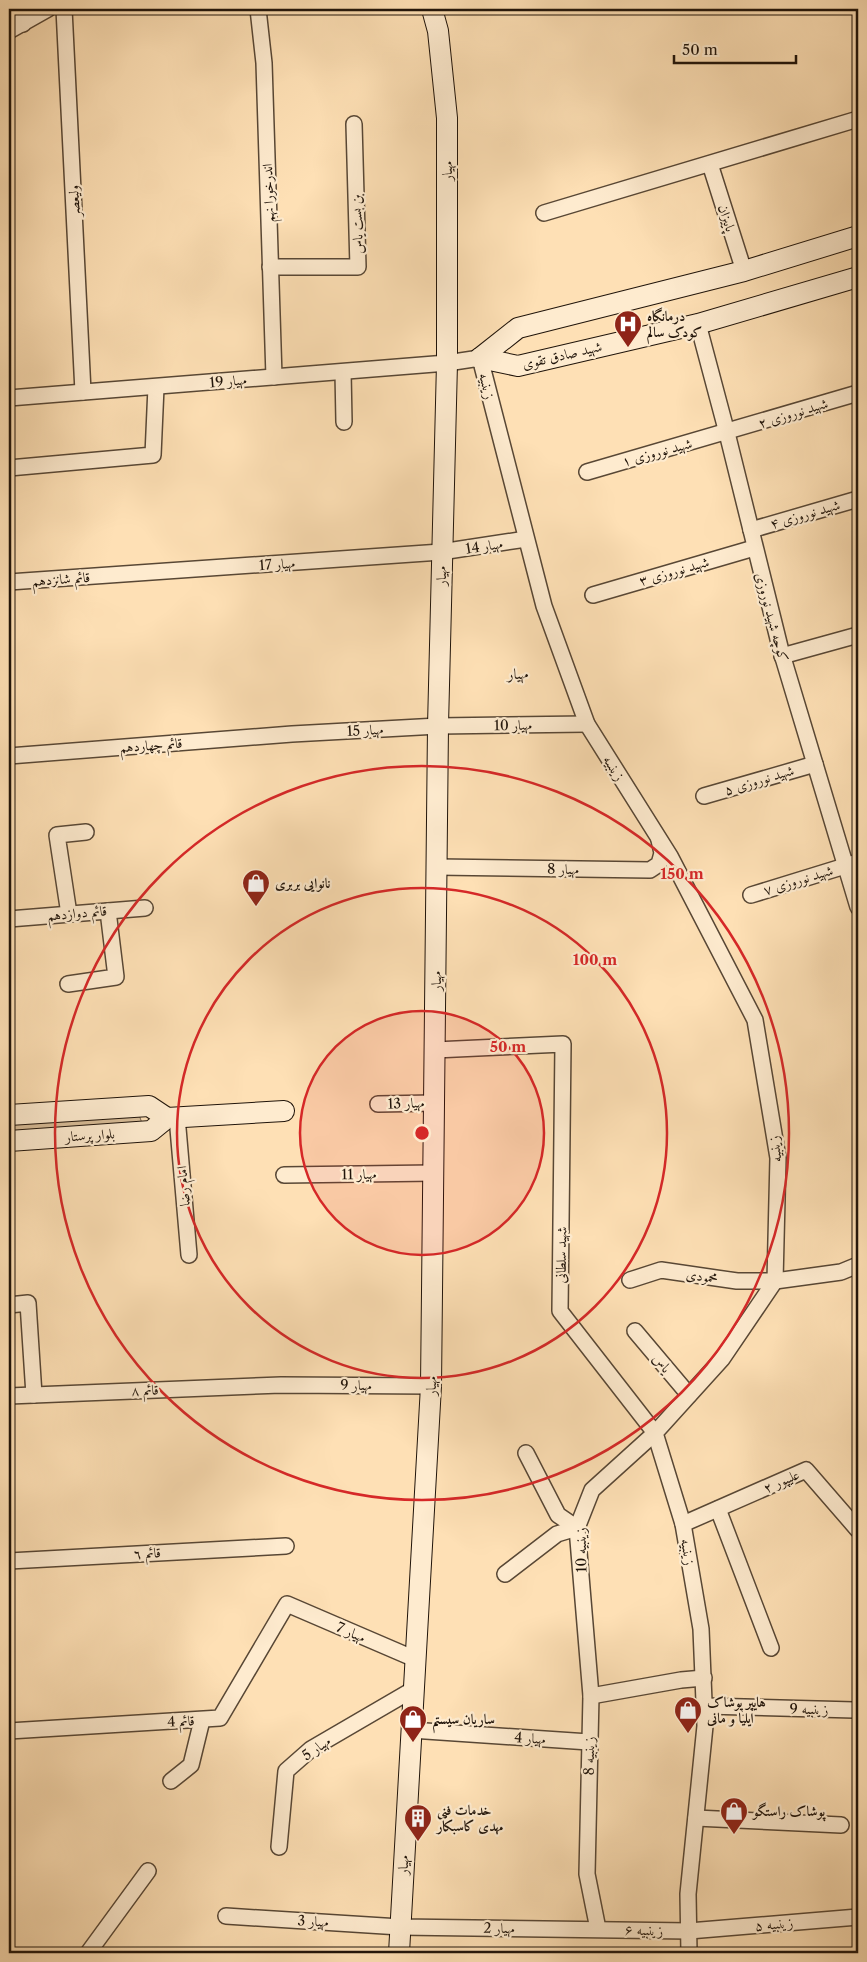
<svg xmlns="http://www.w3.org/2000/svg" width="867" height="1962" viewBox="0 0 867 1962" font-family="'Libre Caslon Text',Amiri,serif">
	<rect width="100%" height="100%" fill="#fee0b5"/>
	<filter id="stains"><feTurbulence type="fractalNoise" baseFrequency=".004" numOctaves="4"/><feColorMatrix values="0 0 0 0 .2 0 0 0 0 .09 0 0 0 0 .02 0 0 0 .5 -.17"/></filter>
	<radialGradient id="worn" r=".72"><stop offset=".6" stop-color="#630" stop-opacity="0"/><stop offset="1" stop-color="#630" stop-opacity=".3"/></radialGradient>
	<!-- grass -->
	<polygon fill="#d8bd98" stroke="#7c6851" points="139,1115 142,1123 9,1132 9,1123"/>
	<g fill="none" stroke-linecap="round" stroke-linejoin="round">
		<!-- street casing -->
		<g stroke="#584735" stroke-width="18">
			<g id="street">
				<polyline points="15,9 23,24"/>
				<polyline points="64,9 83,392"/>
				<polyline points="258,9 264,63 274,377"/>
				<polyline points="9,31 48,9"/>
				<polyline points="710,164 744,271"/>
				<polyline points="544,213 858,119"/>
				<polyline points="270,267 358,267 354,124"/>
				<polyline points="698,324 727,433 781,651 858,907"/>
				<polyline points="343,372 344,422"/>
				<polyline points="9,398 447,363 480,358 544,606 587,724 670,856 755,1020 778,1158 775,1281 722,1359 655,1433 683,1524 701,1629 705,1726 688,1894 689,1953"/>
				<polyline points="9,468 153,455 156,387"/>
				<polyline points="587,472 858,393"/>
				<polyline points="751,530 858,499"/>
				<polyline points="9,582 441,552 526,539"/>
				<polyline points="593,595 754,548"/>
				<polyline points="782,656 858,635"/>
				<polyline points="9,756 292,734 438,726 587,724"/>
				<polyline points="704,796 815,764"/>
				<polyline points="437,867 650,870 659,864 662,853 659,840"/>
				<polyline points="751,895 858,862"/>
				<polyline points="69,914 57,835 86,832"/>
				<polyline points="9,919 145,908"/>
				<polyline points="68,984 116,977 108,911"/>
				<polyline points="435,1050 563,1044 560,1311 655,1433 592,1490 577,1528 591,1696 587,1874 598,1929"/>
				<polyline points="378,1104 434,1103"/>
				<polyline points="177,1117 189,1255"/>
				<polyline points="284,1175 434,1173"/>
				<polyline points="630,1280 661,1270 737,1281 775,1281 841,1272 858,1265"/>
				<polyline points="9,1305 28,1303 34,1395"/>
				<polyline points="635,1331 689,1395"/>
				<polyline points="9,1396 281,1385 431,1386"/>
				<polyline points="526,1453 558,1515 577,1528"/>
				<polyline points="718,1509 771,1648"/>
				<polyline points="683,1524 806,1470 858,1530"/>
				<polyline points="9,1561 286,1546"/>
				<polyline points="505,1574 557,1534 577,1528"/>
				<polyline points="591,1696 681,1680 704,1678"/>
				<polyline points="705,1706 854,1710"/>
				<polyline points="411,1730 589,1742"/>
				<polyline points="9,1731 220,1718 287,1604 415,1659"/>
				<polyline points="171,1781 191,1765 202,1720"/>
				<polyline points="696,1818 841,1825"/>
				<polyline points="279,1847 286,1771 311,1749 414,1689"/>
				<polyline points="226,1916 400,1927 689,1931 858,1917"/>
				<polyline points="88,1953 148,1871"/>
			</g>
		</g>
		<!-- secondary casing -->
		<g stroke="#20140a" stroke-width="22">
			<g id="secondary">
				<polyline points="480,358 518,328 744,271 858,236"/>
				<polyline points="480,358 518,366 698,324 858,277"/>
				<polyline points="9,1115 149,1106 167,1118"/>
				<polyline points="9,1141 151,1131 167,1118 284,1111"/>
				<polyline points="399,1953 431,1386 438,726 447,363 447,118 438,31 432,9"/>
			</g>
		</g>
		<!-- street -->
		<use href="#street" stroke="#feebcf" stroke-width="15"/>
		<!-- secondary -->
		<use href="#secondary" stroke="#feebcf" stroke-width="20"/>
	</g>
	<!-- distance rings -->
	<circle cx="422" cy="1133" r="122" fill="#d62828" fill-opacity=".12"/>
	<g fill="none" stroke="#d62828" stroke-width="2.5">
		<circle cx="422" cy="1133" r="122"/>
		<circle cx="422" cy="1133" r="245"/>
		<circle cx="422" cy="1133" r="367"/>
	</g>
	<!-- icons -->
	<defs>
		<g id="hospital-pin" transform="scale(1.4375)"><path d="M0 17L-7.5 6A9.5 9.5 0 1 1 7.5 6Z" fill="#8f2418" stroke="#feebcf"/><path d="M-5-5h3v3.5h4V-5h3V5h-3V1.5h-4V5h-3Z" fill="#fff"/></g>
		<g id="shop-pin" transform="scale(1.4375)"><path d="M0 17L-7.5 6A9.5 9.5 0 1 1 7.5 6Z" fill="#8f2418" stroke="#feebcf"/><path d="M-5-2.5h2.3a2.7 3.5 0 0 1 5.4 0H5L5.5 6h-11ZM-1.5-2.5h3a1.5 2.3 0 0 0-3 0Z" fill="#fff"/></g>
		<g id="building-pin" transform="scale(1.4375)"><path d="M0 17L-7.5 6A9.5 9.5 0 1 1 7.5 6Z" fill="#8f2418" stroke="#feebcf"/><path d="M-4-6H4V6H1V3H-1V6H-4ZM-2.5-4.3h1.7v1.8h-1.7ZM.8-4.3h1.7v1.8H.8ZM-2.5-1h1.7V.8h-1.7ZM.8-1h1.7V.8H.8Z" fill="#fff"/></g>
	</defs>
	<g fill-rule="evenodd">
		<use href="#hospital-pin" x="628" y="324"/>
		<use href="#shop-pin" x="256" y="883"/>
		<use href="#shop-pin" x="688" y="1710"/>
		<use href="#shop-pin" x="413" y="1719"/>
		<use href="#shop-pin" x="734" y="1811"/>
		<use href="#building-pin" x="418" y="1818"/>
	</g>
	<g text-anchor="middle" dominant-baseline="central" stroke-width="4.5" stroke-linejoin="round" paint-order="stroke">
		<!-- street labels -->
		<g font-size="14" fill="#20140a" stroke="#feebcf">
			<text transform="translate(447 171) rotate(-90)">مهیار</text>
			<text transform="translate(268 193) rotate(-92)">اندرخورا نهم</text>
			<text transform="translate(74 201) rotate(-93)">ولیعصر</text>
			<text transform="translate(727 218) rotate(72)">پاییزان</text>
			<text transform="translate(357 224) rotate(-92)">بن بست یاس</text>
			<text transform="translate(562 355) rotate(-13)">شهید صادق تقوی</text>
			<text transform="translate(228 381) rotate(-5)">مهیار 19</text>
			<text transform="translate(487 386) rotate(76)">زینبیه</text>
			<text transform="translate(793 413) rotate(-17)">شهید نوروزی ۲</text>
			<text transform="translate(657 452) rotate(-15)">شهید نوروزی ۱</text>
			<text transform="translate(805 514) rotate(-16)">شهید نوروزی ۴</text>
			<text transform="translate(484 546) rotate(-9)">مهیار 14</text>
			<text transform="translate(277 564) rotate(-4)">مهیار 17</text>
			<text transform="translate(674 571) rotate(-16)">شهید نوروزی ۳</text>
			<text transform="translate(441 576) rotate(-89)">مهیار</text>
			<text transform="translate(61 579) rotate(-4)">قائم شانزدهم</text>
			<text transform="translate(772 617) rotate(75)">کوچه شهید نوروزی</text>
			<text transform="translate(513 725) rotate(-1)">مهیار 10</text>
			<text transform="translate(365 730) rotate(-3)">مهیار 15</text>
			<text transform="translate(151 745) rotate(-4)">قائم چهاردهم</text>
			<text transform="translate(614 768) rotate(58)">زینبیه</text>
			<text transform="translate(759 780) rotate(-17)">شهید نوروزی ۵</text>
			<text transform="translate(563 869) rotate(1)">مهیار 8</text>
			<text transform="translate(798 880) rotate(-17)">شهید نوروزی ۷</text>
			<text transform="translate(77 913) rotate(-5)">قائم دوازدهم</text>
			<text transform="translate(436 981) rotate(-89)">مهیار</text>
			<text transform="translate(406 1103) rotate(-2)">مهیار 13</text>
			<text transform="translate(90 1135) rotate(-4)">بلوار پرستار</text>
			<text transform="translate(775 1149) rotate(-97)">زینبیه</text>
			<text transform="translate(359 1174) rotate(-1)">مهیار 11</text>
			<text transform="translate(183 1186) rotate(-95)">امام رضا</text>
			<text transform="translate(561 1255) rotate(-89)">شهید سلطانی</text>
			<text transform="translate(702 1276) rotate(8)">محمودی</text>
			<text transform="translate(662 1363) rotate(50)">یاس</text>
			<text transform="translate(356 1385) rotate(1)">مهیار 9</text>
			<text transform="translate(431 1386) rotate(-88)">مهیار</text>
			<text transform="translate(145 1390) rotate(-2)">قائم ٨</text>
			<text transform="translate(781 1481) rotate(-24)">علیپور ۲</text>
			<text transform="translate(581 1550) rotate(-91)">زینبیه 10</text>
			<text transform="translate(688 1552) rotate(81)">زینبیه</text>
			<text transform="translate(147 1553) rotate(-3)">قائم ٦</text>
			<text transform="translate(351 1632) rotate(23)">مهیار 7</text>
			<text transform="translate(809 1709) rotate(1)">زینبیه 9</text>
			<text transform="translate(181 1721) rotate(-3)">قائم 4</text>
			<text transform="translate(530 1738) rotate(4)">مهیار 4</text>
			<text transform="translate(316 1748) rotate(-35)">مهیار 5</text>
			<text transform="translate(589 1756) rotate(-89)">زینبیه 8</text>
			<text transform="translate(403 1865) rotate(-87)">مهیار</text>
			<text transform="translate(313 1921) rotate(3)">مهیار 3</text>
			<text transform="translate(774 1924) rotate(-5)">زینبیه ۵</text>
			<text transform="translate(499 1928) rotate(1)">مهیار 2</text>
			<text transform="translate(644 1930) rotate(2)">زینبیه ۶</text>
		</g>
		<!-- poi labels -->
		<g font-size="14" font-weight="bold" fill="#20140a" stroke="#feebcf" text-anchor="start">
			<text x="647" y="316">درمانگاه<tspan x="647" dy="16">کودک سالم</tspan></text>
			<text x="275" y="883">نانوایی بربری</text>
			<text x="707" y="1702">هایپر پوشاک<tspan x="707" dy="16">ایلیا و مانی</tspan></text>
			<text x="432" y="1719">ساریان سیستم</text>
			<text x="437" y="1810">خدمات فنی<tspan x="437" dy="16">مهدی کاسبکار</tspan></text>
			<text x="753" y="1811">پوشاک راستگو</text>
		</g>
		<!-- neighbourhood labels -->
		<g font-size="15" fill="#20140a" stroke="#feebcf">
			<text x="518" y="673">مهیار</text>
		</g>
	</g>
	<circle cx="422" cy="1133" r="8" fill="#d62828" stroke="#feebcf" stroke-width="2.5"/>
	<g font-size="15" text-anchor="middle" font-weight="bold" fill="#d62828" stroke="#feebcf" stroke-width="4.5" stroke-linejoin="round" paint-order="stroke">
		<text x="682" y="879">150 m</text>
		<text x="595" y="965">100 m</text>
		<text x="508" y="1052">50 m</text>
	</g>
	<!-- margin -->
	<rect width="867" height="1962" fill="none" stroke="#fee0b5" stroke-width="30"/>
	<rect x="10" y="10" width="847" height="1942" fill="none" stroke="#20140a" stroke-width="2.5"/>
	<rect x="15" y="15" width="837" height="1932" fill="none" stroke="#20140a"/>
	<!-- scale -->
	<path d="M674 55v8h122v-8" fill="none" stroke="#20140a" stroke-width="2.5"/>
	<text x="682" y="55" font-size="15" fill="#20140a" stroke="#feebcf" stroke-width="4" paint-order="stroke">50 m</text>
	<rect width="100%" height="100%" filter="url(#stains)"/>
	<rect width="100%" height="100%" fill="url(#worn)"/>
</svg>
